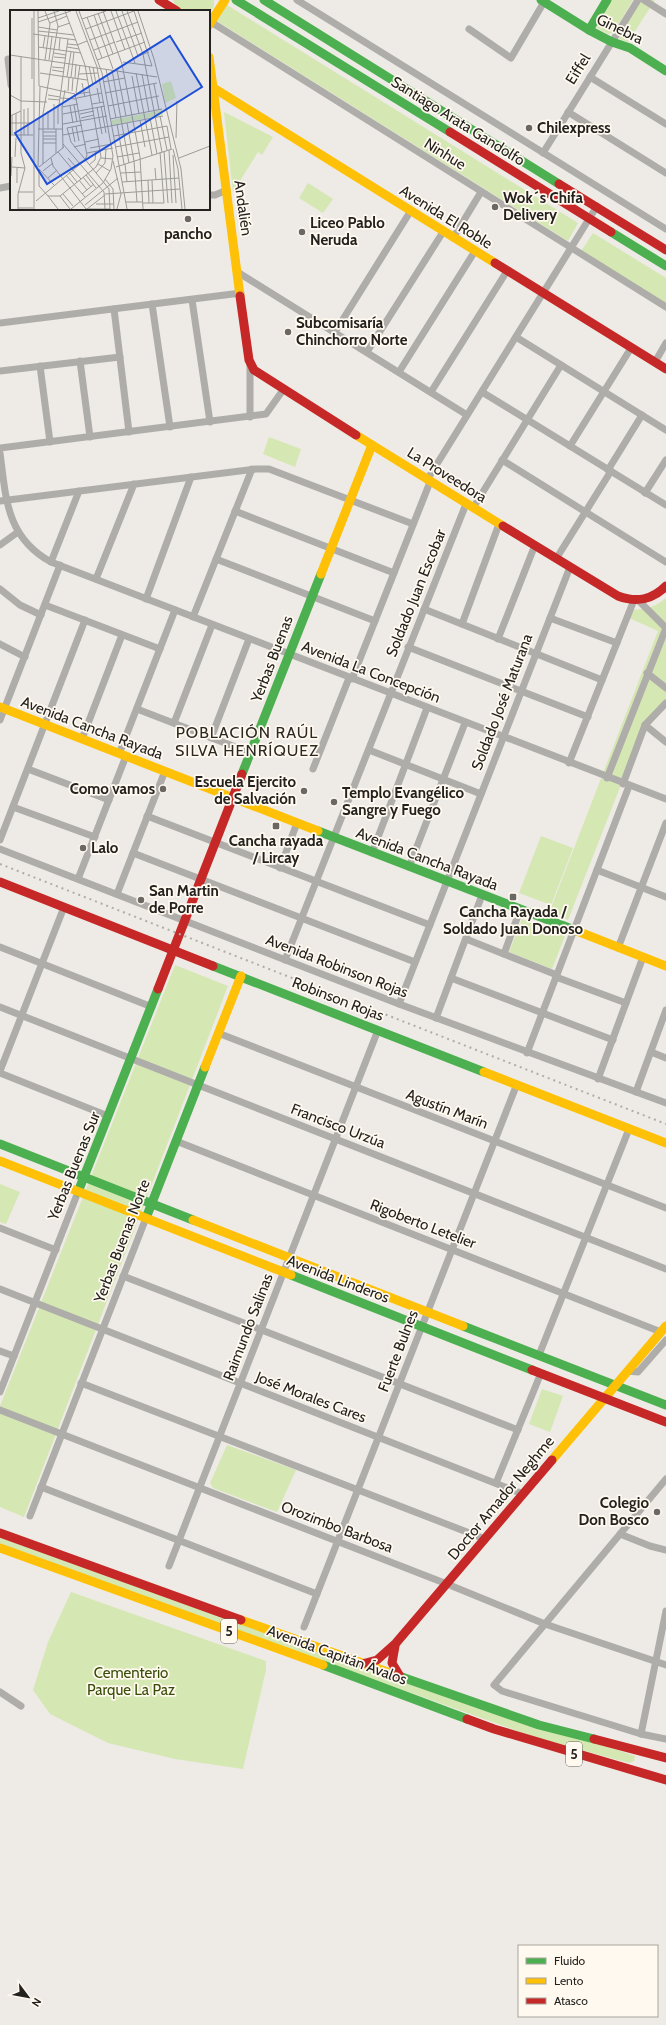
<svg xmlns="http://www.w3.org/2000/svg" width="666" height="2025" viewBox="0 0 666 2025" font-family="Cabin,sans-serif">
	<rect width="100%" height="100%" fill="#eeebe6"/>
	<!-- green -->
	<g fill="#d5e7b2">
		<polygon points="173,0 214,0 214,6 209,15 209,11 183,11 175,6"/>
		<polygon points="611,0 633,0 613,33 608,34 597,28 596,24"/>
		<polygon points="640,0 655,0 628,42 619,39 618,35"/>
		<polygon points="227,5 578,223 568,241 217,21"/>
		<polygon points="224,112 273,137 262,155 258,152 233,192"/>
		<polygon points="308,183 333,199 323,213 299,198"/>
		<polygon points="593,233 666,278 666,305 580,253"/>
		<polygon points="269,437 301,449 295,467 263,454"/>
		<path d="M666 598V700L644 726 568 920 549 913 658 631 629 618 632 610C646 609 656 607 666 598Z"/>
		<polygon points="541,836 573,848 551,905 519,893"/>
		<polygon points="522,919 565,936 552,969 509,952"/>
		<polygon points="175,965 228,986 24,1517 0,1507 0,1406"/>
		<polygon points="0,1184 20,1192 6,1224 0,1222"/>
		<polygon points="542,1389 563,1396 550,1432 529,1424"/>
		<polygon points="227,1445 296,1470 277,1512 213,1488 210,1483"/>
		<polygon points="0,1537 635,1756 634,1761 629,1763 534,1737 0,1545"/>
		<polygon points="71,1592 266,1661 266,1670 243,1769 175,1759 108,1743 50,1714 33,1690 48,1642"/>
	</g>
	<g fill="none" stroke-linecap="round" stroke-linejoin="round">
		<!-- street -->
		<g stroke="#afadaa" stroke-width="7">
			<polyline points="297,0 666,229"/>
			<polyline points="644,0 666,14"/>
			<polyline points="211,22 666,307"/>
			<polyline points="469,29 511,58 544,2"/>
			<polyline points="8,59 11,85"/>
			<polyline points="590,77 666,124"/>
			<polyline points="568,112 666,173"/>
			<polyline points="543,153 638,0"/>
			<polyline points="0,188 11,186"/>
			<polyline points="209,195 215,195 227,190"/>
			<polyline points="453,238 481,192"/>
			<polyline points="239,273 467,415"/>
			<polyline points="192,300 210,422"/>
			<polyline points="152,304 170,427"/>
			<polyline points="114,309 129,432"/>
			<polyline points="0,323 241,293"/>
			<polyline points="335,332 410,212"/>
			<polyline points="516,337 666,430"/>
			<polyline points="367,352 443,232"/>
			<polyline points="80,361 90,437"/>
			<polyline points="655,362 666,343"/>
			<polyline points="40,366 50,442"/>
			<polyline points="0,371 120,357"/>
			<polyline points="399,372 475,251"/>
			<polyline points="431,392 507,271"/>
			<polyline points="482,392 666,505"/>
			<polyline points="250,417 250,365"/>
			<polyline points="570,446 631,348"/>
			<polyline points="0,448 266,414 283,390"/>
			<path d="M0 453C6 498 6 537 51 562L666 799"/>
			<polyline points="502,460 666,562"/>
			<polyline points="608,470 642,415"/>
			<polyline points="427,480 597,206"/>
			<polyline points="645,493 666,460"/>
			<polyline points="0,501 256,469 269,469 413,524"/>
			<polyline points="473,508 561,365"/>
			<polyline points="235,511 394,573"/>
			<polyline points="0,545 18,532"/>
			<polyline points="216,559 375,621"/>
			<polyline points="556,559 611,471"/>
			<polyline points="51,562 79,491"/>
			<polyline points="96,579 134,484"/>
			<polyline points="0,589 20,605 41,615"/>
			<polyline points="146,599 191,477"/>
			<polyline points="638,600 666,628"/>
			<polyline points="45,605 160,649"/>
			<polyline points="424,609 602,680"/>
			<polyline points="193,617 252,469"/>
			<polyline points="550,618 617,643"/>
			<polyline points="462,624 499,524"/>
			<polyline points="498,639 535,545"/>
			<polyline points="0,644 25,657"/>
			<polyline points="408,647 588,717"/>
			<polyline points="647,673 666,688"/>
			<polyline points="352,679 430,482"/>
			<polyline points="137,709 251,753"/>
			<polyline points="0,720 60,565"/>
			<polyline points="174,723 212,625"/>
			<polyline points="645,725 666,742"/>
			<polyline points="211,738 249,639"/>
			<polyline points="82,739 122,635"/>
			<polyline points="369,750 481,794"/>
			<polyline points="119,754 175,610"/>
			<polyline points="569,763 634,600"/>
			<polyline points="28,769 109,800"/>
			<polyline points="313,769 349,678"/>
			<polyline points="607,778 666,628"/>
			<polyline points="623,784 645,725 666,703"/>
			<polyline points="13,807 95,837"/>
			<polyline points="147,816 430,925"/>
			<polyline points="0,840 85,620"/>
			<polyline points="0,849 399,1004 666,1103"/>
			<polyline points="133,853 415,962"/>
			<polyline points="372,853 427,708"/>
			<polyline points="409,867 465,723"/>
			<polyline points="280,868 297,823"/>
			<polyline points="597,870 666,897"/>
			<polyline points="78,879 126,756"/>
			<polyline points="117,894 165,771"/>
			<polyline points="466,939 557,975"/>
			<polyline points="0,947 152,1007"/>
			<polyline points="618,948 666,823"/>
			<polyline points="504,954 520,910"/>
			<polyline points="285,960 466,504"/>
			<polyline points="556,977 626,1003"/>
			<polyline points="451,978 613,1040"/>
			<polyline points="399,1004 570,567"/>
			<polyline points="0,1007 666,1269"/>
			<polyline points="436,1018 482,895"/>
			<polyline points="218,1033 666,1208"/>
			<polyline points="651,1052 666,1058"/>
			<polyline points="527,1053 629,786"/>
			<polyline points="0,1071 64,907"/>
			<polyline points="0,1073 108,1116"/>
			<polyline points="598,1079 643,957"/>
			<polyline points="636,1092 666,1010"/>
			<polyline points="176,1141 661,1332"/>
			<polyline points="0,1228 56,1250"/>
			<polyline points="123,1276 518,1430"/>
			<polyline points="0,1289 523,1494"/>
			<polyline points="0,1351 14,1356"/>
			<polyline points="539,1355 629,1129"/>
			<polyline points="627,1371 638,1372 666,1340"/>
			<polyline points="81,1383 485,1539"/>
			<polyline points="0,1392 78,1192"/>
			<polyline points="0,1410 447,1584 545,1624 666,1665"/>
			<polyline points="666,1479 494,1685 502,1691 641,1734 666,1739"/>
			<polyline points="496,1483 541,1373"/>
			<polyline points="41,1487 317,1594"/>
			<polyline points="30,1516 146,1218"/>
			<polyline points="620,1534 650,1546 666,1550"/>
			<polyline points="169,1566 378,1030"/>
			<polyline points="304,1627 517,1084"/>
			<polyline points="0,1692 21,1706"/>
			<polyline points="641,1734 666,1611"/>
		</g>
		<!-- fast -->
		<g stroke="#4caf50" stroke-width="9">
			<polyline points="236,0 450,132"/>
			<polyline points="264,0 559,184"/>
			<polyline points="541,0 589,30 612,42 630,48 666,71"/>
			<polyline points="589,30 607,0"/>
			<polyline points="611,232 666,266"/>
			<polyline points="242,774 321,574"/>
			<polyline points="318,831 577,931"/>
			<polyline points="213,966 484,1072"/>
			<polyline points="0,1144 193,1220"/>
			<polyline points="78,1192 158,989"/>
			<polyline points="146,1218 205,1067"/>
			<polyline points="291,1275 532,1370"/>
			<polyline points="463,1326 666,1405"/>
			<polyline points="323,1665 467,1719"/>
			<polyline points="396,1675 539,1725 594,1739"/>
		</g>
		<!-- slow -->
		<g stroke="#ffc107" stroke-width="9">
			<polyline points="209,25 225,0"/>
			<polyline points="209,57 240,296"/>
			<polyline points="212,87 495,263"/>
			<polyline points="356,435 503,526"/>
			<polyline points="321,574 372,445"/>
			<polyline points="0,707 318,831"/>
			<polyline points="577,931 666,966"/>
			<polyline points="205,1067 241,976"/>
			<polyline points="484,1072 666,1143"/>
			<polyline points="0,1161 291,1275"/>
			<polyline points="193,1220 463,1326"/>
			<polyline points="552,1460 666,1326"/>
			<polyline points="0,1548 323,1665"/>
			<polyline points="241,1620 396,1675"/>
		</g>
		<!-- jam -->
		<g stroke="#c62828" stroke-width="9">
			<polyline points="159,0 177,11"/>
			<polyline points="450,132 611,232"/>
			<polyline points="559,184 666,250"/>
			<polyline points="495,263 666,369"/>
			<polyline points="240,296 249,360 254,370 356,435"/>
			<path d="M503 526 618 596C637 603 652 600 666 586"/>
			<polyline points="0,882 213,966"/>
			<polyline points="158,989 242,774"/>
			<polyline points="532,1370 666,1422"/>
			<polyline points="0,1533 241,1620"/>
			<polyline points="395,1646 392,1663 401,1678"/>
			<polyline points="362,1664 377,1660 396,1643 552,1460"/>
			<polyline points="467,1719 494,1729 666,1780"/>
			<polyline points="594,1739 666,1758"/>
		</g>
		<!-- rail -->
		<polyline stroke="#aeadaa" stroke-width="2" stroke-dasharray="2 4" stroke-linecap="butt" points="0,864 666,1124"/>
	</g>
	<!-- markers -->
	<g fill="#6b6864" stroke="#fff9f0" stroke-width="1.5">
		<circle cx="529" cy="128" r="4"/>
		<circle cx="495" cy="207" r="4"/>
		<circle cx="188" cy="219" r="4"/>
		<circle cx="302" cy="232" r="4"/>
		<circle cx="288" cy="332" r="4"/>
		<circle cx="163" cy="789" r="4"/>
		<circle cx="304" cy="791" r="4"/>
		<circle cx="334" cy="802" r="4"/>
		<rect x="272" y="822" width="8" height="8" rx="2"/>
		<circle cx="83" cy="848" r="4"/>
		<rect x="509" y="893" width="8" height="8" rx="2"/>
		<circle cx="141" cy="900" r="4"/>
		<circle cx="657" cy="1512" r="4"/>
	</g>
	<g text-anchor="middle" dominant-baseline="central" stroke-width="3.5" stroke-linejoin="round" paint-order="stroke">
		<!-- shield labels -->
		<g fill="#fff9f0" stroke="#66625d" stroke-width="1">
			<rect x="221" y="1619" width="16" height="24" rx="3"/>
			<rect x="566" y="1742" width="16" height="24" rx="3"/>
		</g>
		<g font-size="14" font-weight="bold" fill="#24221e">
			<text x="229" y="1631">5</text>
			<text x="574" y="1754">5</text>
		</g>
		<!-- street labels -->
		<g font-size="15" fill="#24221e" stroke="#fff9f0">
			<text transform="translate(620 29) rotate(26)">Ginebra</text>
			<text transform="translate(578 69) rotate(-58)">Eiffel</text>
			<text transform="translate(458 121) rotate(32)">Santiago Arata Gandolfo</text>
			<text transform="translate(445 154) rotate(32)">Ninhue</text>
			<text transform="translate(243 208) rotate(82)">Andalién</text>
			<text transform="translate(446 217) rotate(32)">Avenida El Roble</text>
			<text transform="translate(447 475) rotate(32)">La Proveedora</text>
			<text transform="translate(416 593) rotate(-68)">Soldado Juan Escobar</text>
			<text transform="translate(272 659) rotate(-69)">Yerbas Buenas</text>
			<text transform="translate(371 672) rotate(21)">Avenida La Concepción</text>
			<text transform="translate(502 702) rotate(-69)">Soldado José Maturana</text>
			<text transform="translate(92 728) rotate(21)">Avenida Cancha Rayada</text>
			<text transform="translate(427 859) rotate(21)">Avenida Cancha Rayada</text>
			<text transform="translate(337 966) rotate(21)">Avenida Robinson Rojas</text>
			<text transform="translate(338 999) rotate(21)">Robinson Rojas</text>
			<text transform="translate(447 1109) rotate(21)">Agustín Marín</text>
			<text transform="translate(338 1126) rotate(21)">Francisco Urzúa</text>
			<text transform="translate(74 1166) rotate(-68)">Yerbas Buenas Sur</text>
			<text transform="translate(423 1224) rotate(21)">Rigoberto Letelier</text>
			<text transform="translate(122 1241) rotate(-69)">Yerbas Buenas Norte</text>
			<text transform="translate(338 1279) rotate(21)">Avenida Linderos</text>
			<text transform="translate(248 1327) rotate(-69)">Raimundo Salinas</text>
			<text transform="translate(398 1351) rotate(-69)">Fuerte Bulnes</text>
			<text transform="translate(311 1397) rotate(21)">José Morales Cares</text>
			<text transform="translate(501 1498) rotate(-50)">Doctor Amador Neghme</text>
			<text transform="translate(337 1527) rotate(21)">Orozimbo Barbosa</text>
			<text transform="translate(337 1655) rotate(20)">Avenida Capitán Ávalos</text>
		</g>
		<!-- poi labels -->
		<g font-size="15" font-weight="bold" fill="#24221e" stroke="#fff9f0" text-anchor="start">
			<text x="537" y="128">Chilexpress</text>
			<text x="503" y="198">Wok´s Chifa<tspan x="503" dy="17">Delivery</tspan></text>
			<text x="310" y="223">Liceo Pablo<tspan x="310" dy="17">Neruda</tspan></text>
			<text x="188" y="234" text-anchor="middle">pancho</text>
			<text x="296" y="323">Subcomisaría<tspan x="296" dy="17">Chinchorro Norte</tspan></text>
			<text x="296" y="782" text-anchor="end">Escuela Ejercito<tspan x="296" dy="17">de Salvación</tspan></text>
			<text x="155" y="789" text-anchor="end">Como vamos</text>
			<text x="342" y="793">Templo Evangélico<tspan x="342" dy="17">Sangre y Fuego</tspan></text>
			<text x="276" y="841" text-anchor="middle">Cancha rayada<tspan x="276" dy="17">/ Lircay</tspan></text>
			<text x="91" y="848">Lalo</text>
			<text x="149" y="891">San Martin<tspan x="149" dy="17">de Porre</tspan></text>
			<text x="513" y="912" text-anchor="middle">Cancha Rayada /<tspan x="513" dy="17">Soldado Juan Donoso</tspan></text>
			<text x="649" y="1503" text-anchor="end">Colegio<tspan x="649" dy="17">Don Bosco</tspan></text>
		</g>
		<!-- park labels -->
		<g font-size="15" fill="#374c06" stroke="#fff9f0">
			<text x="131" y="1673">Cementerio<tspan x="131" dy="17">Parque La Paz</tspan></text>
		</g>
		<!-- neighbourhood labels -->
		<g font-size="16" letter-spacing="1" fill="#2c2822" stroke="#fff9f0">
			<text x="247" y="732">POBLACIÓN RAÚL<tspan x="247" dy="18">SILVA HENRÍQUEZ</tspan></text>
		</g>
	</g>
	<!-- overview -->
	<g transform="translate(10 10)">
		<rect width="200" height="200" fill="#eeebe6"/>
		<path d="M161 71 166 88 155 93 152 74ZM152 100 153 105 102 115V110Z" fill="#d5e7b2"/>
		<path fill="none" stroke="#9d9b96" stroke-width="1" d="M24 1V199M69 1 92 63 117 199M93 1 112 54 130 147 133 199M101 1 115 40M106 1 125 53M112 1 128 46M117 1 133 44 152 142M128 1 144 49 171 159 175 199M88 3 103 44M84 5 103 59M77 7 92 48M22 8V69M28 8 49 1M72 9 96 1M28 12 61 1M40 13 57 6M28 17 47 20M48 17 60 13M76 19 124 1M28 21 47 23M47 23 64 25M23 24 66 30M80 30 128 12M106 32 132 23M58 34 67 35 77 31M28 37 71 43M57 37 69 39M33 38 35 26M49 40 50 28M84 40 105 32M44 43 56 45M0 45 147 67M44 47 56 48M123 48 139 42M35 50 40 14 35 1M39 50 42 27M87 50 135 32M113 52 142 56 124 1M79 56 83 75M42 57 54 58M83 57 86 74M96 59 106 108M42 60 54 62M102 60 119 153M107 60 116 106M30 63 77 70M126 63 142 145M69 64 88 63M132 64 139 102M122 66 129 104M57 67 61 42M61 67 64 42M65 68 66 54M68 68 70 55M93 72 115 68M72 73 75 87M144 74 149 100M87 78 90 93M58 81 59 67M62 81 63 68M66 83 68 68M95 83 147 73M66 84 80 82M0 85 11 91 37 92M38 85 50 87M50 88 67 89M67 88 92 83M38 89 50 90M44 94V119M82 94 94 92M48 95V114M49 95 58 29M64 95 67 112M60 96 63 113M91 96 96 123M98 96 149 86M52 97 53 138M52 97 55 80M52 97 68 94M87 97 92 124M18 98V125M14 99V125M38 101V119M6 103V125M53 104 95 96M70 104 84 101M2 105V125M0 106 11 101M150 106 157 140M71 108 84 105M140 108 147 144M100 109 152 99M130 110 135 137M0 113H22M117 113 124 151M53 114 97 106M107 114 114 154M66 116 69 131M62 117 65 132M57 118 61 132 99 179 100 199M57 118 72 115M28 119H53M46 119V143M33 122H46M0 125H23M53 125 153 106M33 126H46M104 126 157 116 161 139M166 128 167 91M33 129H46M75 132 89 129M33 133H46M53 134 94 182 95 199M64 137 76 134M105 137 159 127M80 138 102 134M163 139 168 159 172 199M159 140 162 193M154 141 158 193M48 142 63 160M150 142 154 193M77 143 103 138M163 145 166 193M5 147 6 128M107 147 129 143M41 148 43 156 76 199M58 148 66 157M91 148 103 149M169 148 200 136M103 151 111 184 107 199M124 151 127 192M33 154V104L48 16 44 1M88 154 100 161M115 154 117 172M79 155 85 150 86 141M2 157 15 158M28 157 30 77M29 157 54 137M106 157 162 139M7 158V173M145 158 146 170M29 159 44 175M29 159V176M63 160 71 169M33 161 43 153M59 162 67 172M86 163 95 153 96 139M111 163 131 162M56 165 75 187M76 165 86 178M1 166 2 147M73 167 81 177M38 168 47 160M95 169 103 179 104 199M69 170 77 180M138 170 139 193M142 170 143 193M112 172 169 168M29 176 38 186H50L86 157 91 147 75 55 55 1M8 182H23M53 184 63 196M72 184 84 174M95 184 170 179M38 186 48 199M50 186 60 199M26 191 75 150 77 145 65 84 29 76 28 1M116 192H133M133 193H154M86 194H104M75 195 108 168M8 198H23M8 199V184L15 158 11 143V46M61 199 93 173 101 159 103 146 87 57 66 1M76 199H100M77 199 95 185"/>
		<path fill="#1d4ed8" fill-opacity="0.15" stroke="#1d4ed8" stroke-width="2" d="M160 26 192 77 37 174 5 123Z"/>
		<rect width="200" height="200" fill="none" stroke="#24221e" stroke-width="2"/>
	</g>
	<!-- legend -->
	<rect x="518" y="1945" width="140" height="72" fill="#fff9f0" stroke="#a7a39c"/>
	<rect x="526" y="1958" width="20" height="6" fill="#4caf50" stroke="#a7a39c"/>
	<text x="554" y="1965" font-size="12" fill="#24221e">Fluido</text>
	<rect x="526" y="1978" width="20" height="6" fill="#ffc107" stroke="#a7a39c"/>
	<text x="554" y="1985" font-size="12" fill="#24221e">Lento</text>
	<rect x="526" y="1998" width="20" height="6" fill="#c62828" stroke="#a7a39c"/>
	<text x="554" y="2005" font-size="12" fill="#24221e">Atasco</text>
	<!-- north arrow -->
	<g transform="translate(28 1997) rotate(122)" stroke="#fff9f0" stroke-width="3" paint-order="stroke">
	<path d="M0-3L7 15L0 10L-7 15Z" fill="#24221e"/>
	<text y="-6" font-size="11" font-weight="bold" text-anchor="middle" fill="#24221e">N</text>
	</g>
</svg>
